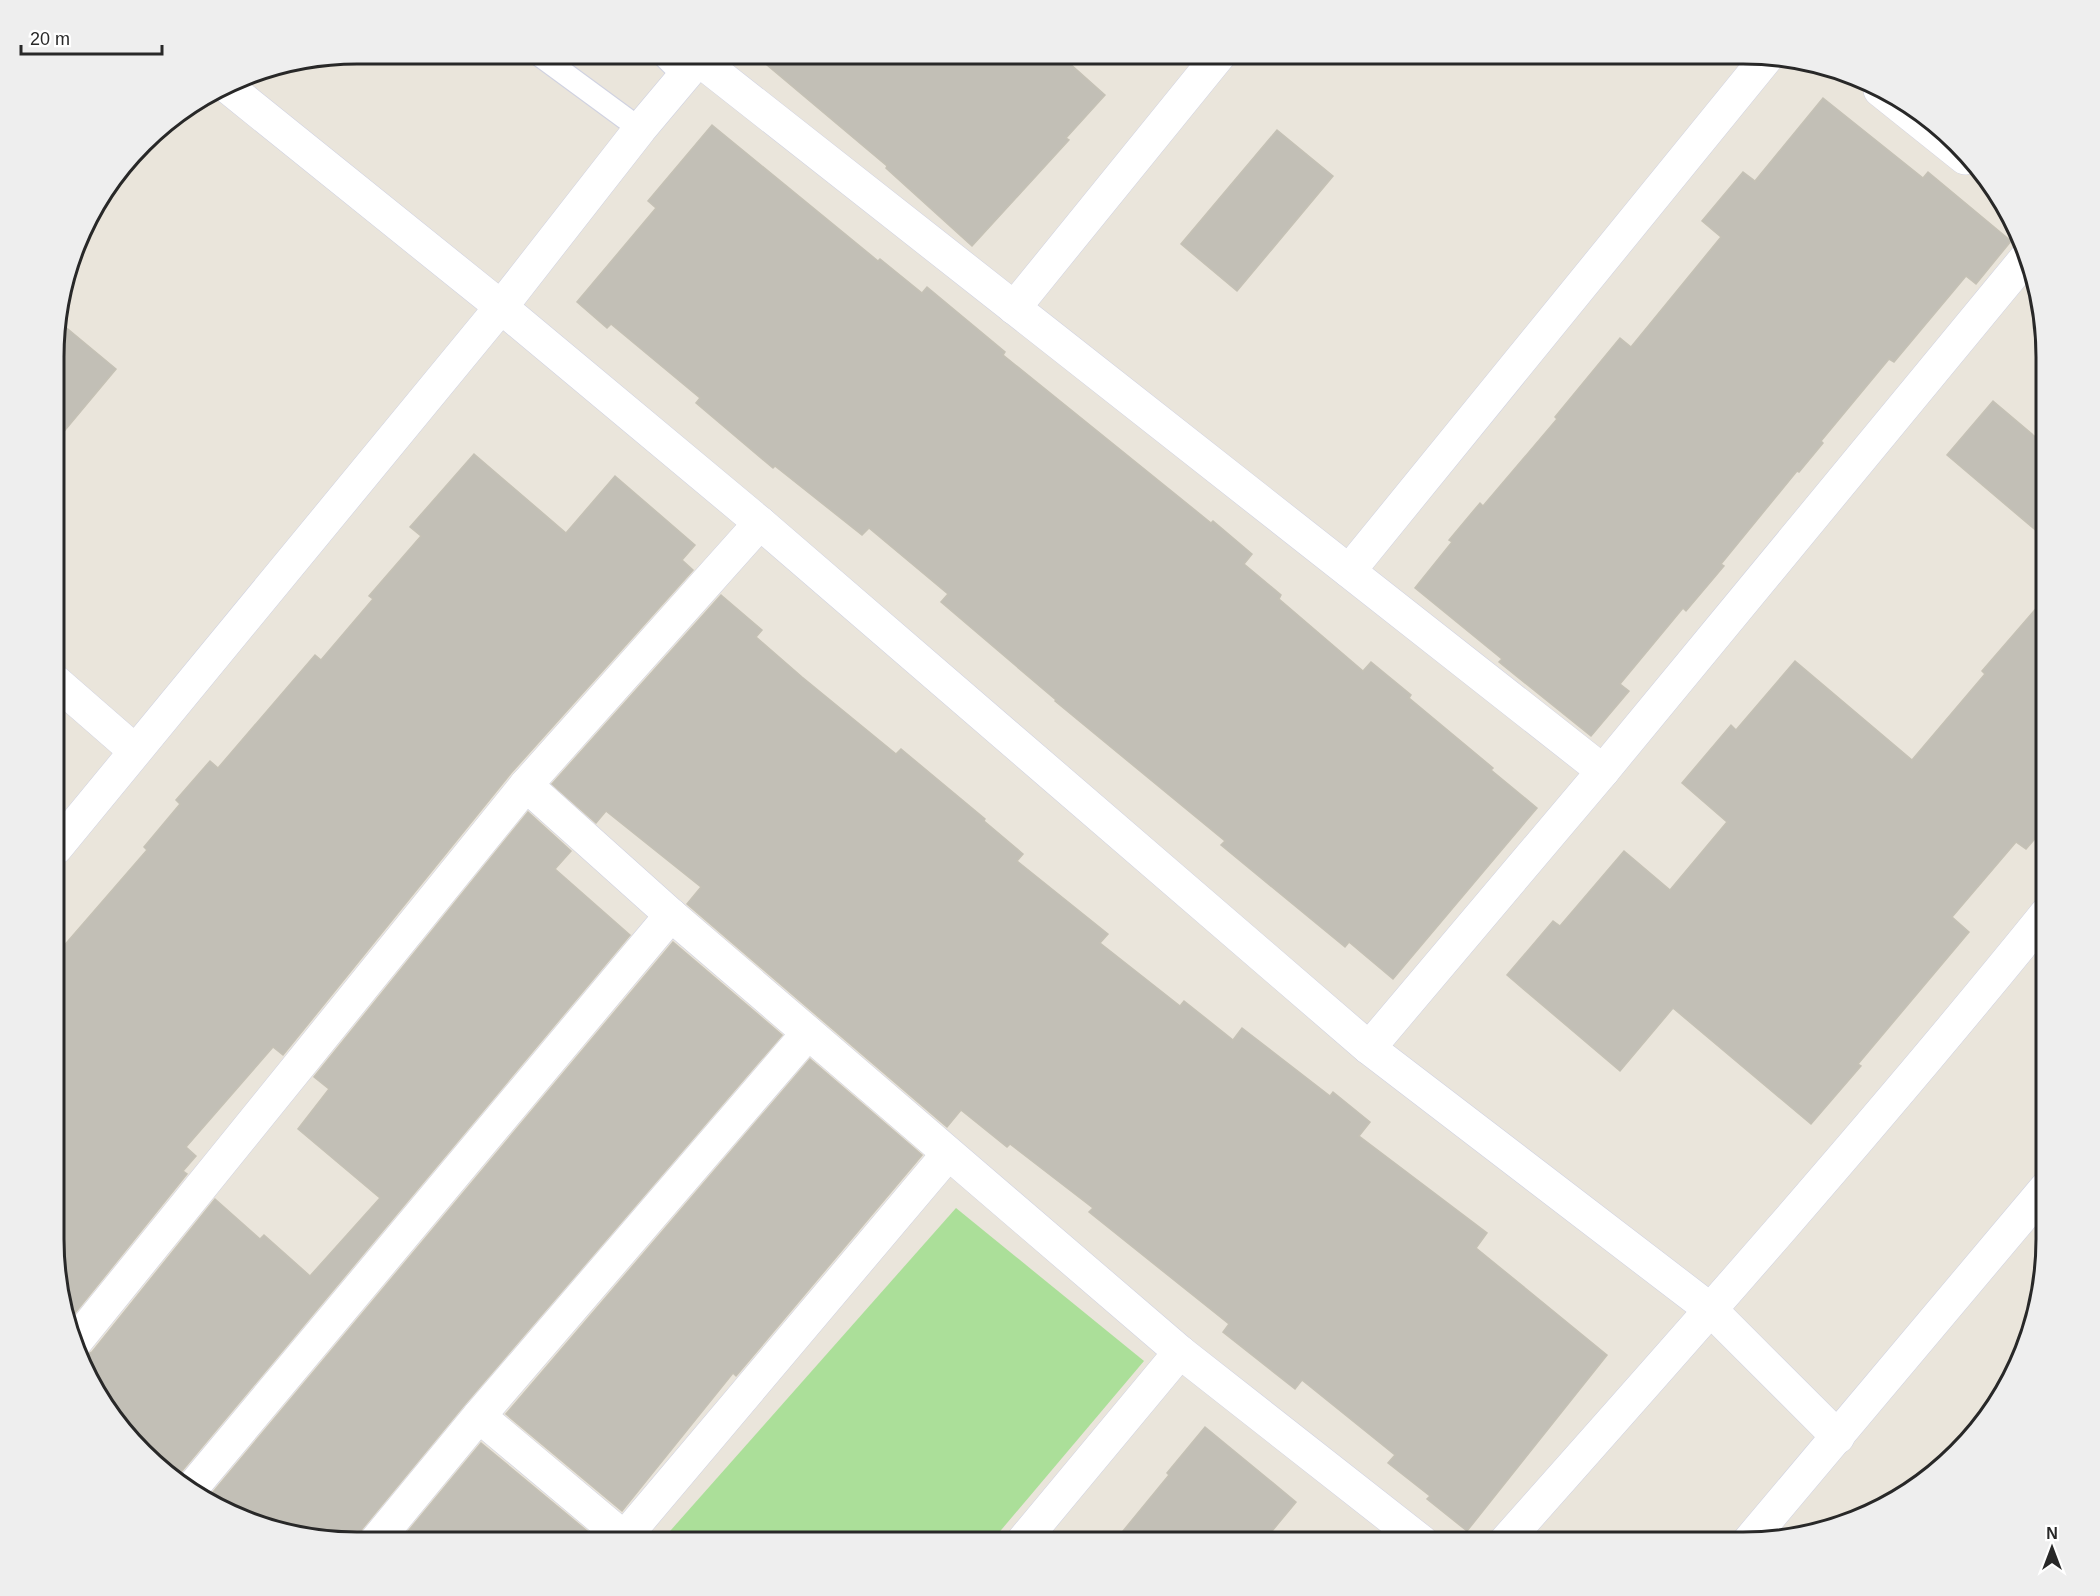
<svg xmlns="http://www.w3.org/2000/svg" width="2100" height="1596" viewBox="0 0 2100 1596" font-family="Arial,sans-serif">
	<rect width="100%" height="100%" fill="#eae5db"/>
	<!-- green -->
	<polygon fill="#abdf99" points="956,1208 1144,1361 991,1542 666,1542 663,1539"/>
	<!-- building -->
	<g fill="#c2bfb6" stroke="#c5c1b5" stroke-width="1.5">
		<polygon points="754,54 1059,54 1105,95 1066,138 1069,140 972,246 886,168 887,166"/>
		<polygon points="1823,98 1923,178 1928,172 2011,241 1976,284 1966,276 1894,362 1889,359 1821,441 1823,443 1799,472 1797,471 1721,564 1724,566 1686,611 1683,608 1620,684 1629,691 1591,736 1499,662 1502,659 1415,588 1452,542 1449,540 1480,503 1483,506 1557,419 1555,417 1620,338 1631,347 1721,237 1702,221 1743,172 1755,181"/>
		<polygon points="712,125 878,261 880,259 922,293 927,287 1005,352 1003,355 1211,523 1213,521 1252,554 1244,564 1281,595 1279,599 1363,671 1371,662 1411,695 1409,698 1493,768 1491,770 1537,808 1393,979 1349,942 1345,947 1221,845 1225,841 1055,701 1056,700 941,602 948,594 869,528 862,535 775,466 773,468 696,403 700,398 611,324 607,328 577,302 656,208 648,201"/>
		<polygon points="1277,130 1333,176 1237,291 1181,244"/>
		<polygon points="57,320 116,369 56,441 56,434"/>
		<polygon points="1993,401 2046,446 2046,539 1947,455"/>
		<polygon points="474,454 566,533 615,476 695,545 682,560 693,570 511,773 283,1055 273,1047 186,1147 196,1156 183,1171 187,1174 71,1318 55,1258 55,956 147,850 144,847 180,804 176,800 210,761 218,768 315,655 321,660 373,599 369,596 421,536 410,527"/>
		<polygon points="721,595 762,630 756,637 802,677 896,754 901,749 985,819 984,821 1023,854 1017,861 1108,934 1100,943 1180,1006 1184,1001 1233,1040 1242,1028 1330,1096 1333,1092 1370,1122 1359,1136 1487,1233 1476,1248 1607,1355 1467,1531 1427,1499 1430,1496 1388,1463 1395,1455 1302,1380 1295,1389 1223,1332 1229,1324 1089,1212 1093,1208 1010,1144 1007,1147 961,1110 947,1127 687,904 701,887 606,811 596,823 552,784"/>
		<polygon points="2046,597 2046,826 2026,849 2016,842 1952,917 1969,932 1858,1064 1861,1066 1811,1124 1673,1008 1620,1071 1507,975 1553,921 1560,926 1624,851 1670,890 1727,822 1682,783 1731,725 1736,730 1795,661 1912,760 1985,674 1982,671"/>
		<polygon points="528,812 571,851 555,869 630,935 176,1478 158,1467 86,1373 81,1358 92,1352 215,1199 260,1239 264,1235 310,1276 380,1198 298,1129 329,1089 314,1077"/>
		<polygon points="673,942 782,1035 465,1404 362,1529 358,1541 338,1541 242,1519 208,1498"/>
		<polygon points="810,1059 922,1155 736,1376 733,1373 622,1511 506,1414"/>
		<polygon points="1205,1427 1296,1502 1263,1542 1114,1542 1169,1475 1167,1473"/>
		<polygon points="481,1443 599,1541 400,1541"/>
	</g>
	<g fill="none" stroke-linecap="round" stroke-linejoin="round">
		<!-- lane casing -->
		<g stroke="#d0d2e1" stroke-width="24">
			<g id="lane">
				<polyline points="538,54 640,129"/>
				<polyline points="662,54 685,77"/>
			</g>
		</g>
		<!-- street casing -->
		<g stroke="#d0d2e1" stroke-width="34">
			<g id="street">
				<polyline points="698,59 1603,771"/>
				<polyline points="229,88 501,307 760,523 1369,1048 1711,1310 1838,1437"/>
				<polyline points="1880,90 1965,158"/>
				<polyline points="1014,308 1220,54"/>
				<polyline points="1349,571 1768,56"/>
				<polyline points="56,682 134,750"/>
				<polyline points="526,785 671,915 1180,1352 1422,1542"/>
				<polyline points="56,848 501,307 640,129 703,54"/>
				<polyline points="1369,1048 1603,771 2026,258"/>
				<polyline points="77,1340 526,785 760,523"/>
				<polyline points="479,1416 628,1541"/>
				<polyline points="192,1488 671,915"/>
				<polyline points="624,1538 948,1154"/>
				<polyline points="376,1541 479,1416 808,1033"/>
				<polyline points="1022,1542 1180,1352"/>
				<path d="M1505 1542C1688 1336 1872 1129 2046 914"/>
			</g>
		</g>
		<!-- secondary casing -->
		<g stroke="#d0d2e1" stroke-width="34">
			<polyline id="secondary" points="1749,1541 2045,1189"/>
		</g>
		<!-- lane -->
		<use href="#lane" stroke="#fff" stroke-width="22"/>
		<!-- street -->
		<use href="#street" stroke="#fff" stroke-width="33"/>
		<!-- secondary -->
		<use href="#secondary" stroke="#fff" stroke-width="33"/>
	</g>
	<!-- crop -->
	<path d="M0 0H2100V1596H0ZM357 64H1743A293 293 0 0 1 2036 357V1239A293 293 0 0 1 1743 1532H357A293 293 0 0 1 64 1239V357A293 293 0 0 1 357 64Z" fill="#eee" fill-rule="evenodd"/>
	<path fill="none" stroke="#282828" stroke-width="3" d="M357 64H1743A293 293 0 0 1 2036 357V1239A293 293 0 0 1 1743 1532H357A293 293 0 0 1 64 1239V357A293 293 0 0 1 357 64Z"/>
	<!-- north arrow -->
	<g transform="translate(2052 1548)" stroke="#ffffff" stroke-width="4.5" paint-order="stroke">
	<path d="M0-4.5L10 22L0 15L-10 22Z" fill="#282828"/>
	<text y="-9" font-size="16" font-weight="bold" text-anchor="middle" fill="#282828">N</text>
	</g>
	<!-- scale -->
	<path d="M21 45v9h141v-9" fill="none" stroke="#282828" stroke-width="3"/>
	<text x="30" y="45" font-size="18" fill="#282828" stroke="#ffffff" stroke-width="4.5" paint-order="stroke">20 m</text>
</svg>
